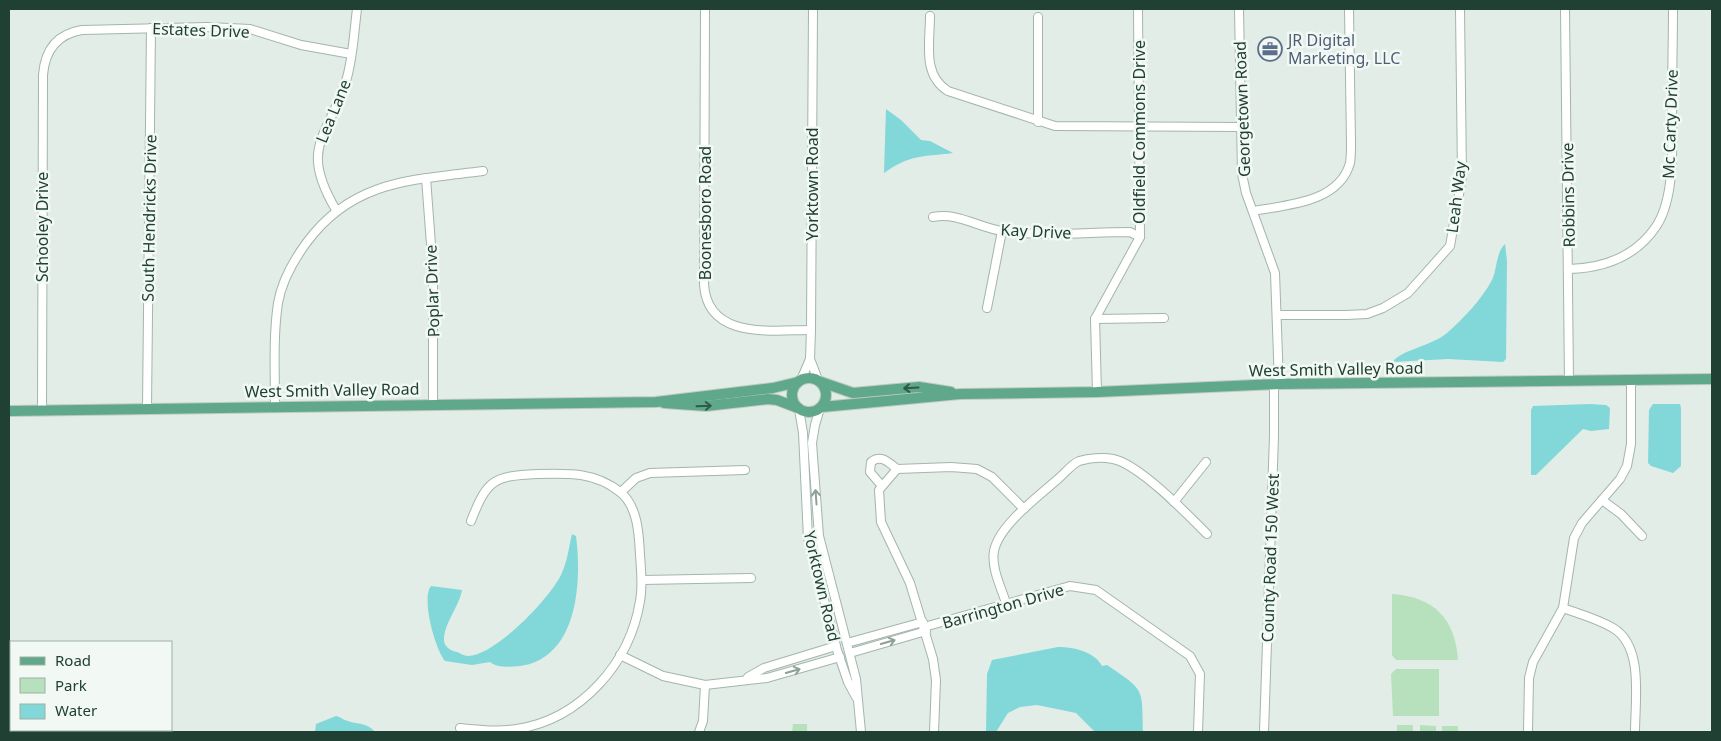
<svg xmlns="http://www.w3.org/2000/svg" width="1721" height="741" viewBox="0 0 1721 741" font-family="'Noto Sans',sans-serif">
	<rect width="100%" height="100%" fill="#e1ede6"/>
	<!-- green -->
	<g fill="#b7e1bc">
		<path d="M1392 594C1434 597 1455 618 1458 660H1396L1392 655Z"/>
		<polygon points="1396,669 1439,669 1439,716 1393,716 1391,674"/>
		<polygon points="793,724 807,724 807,732 792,732"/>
		<rect x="1397" y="725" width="16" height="7"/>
		<polygon points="1420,725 1436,726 1436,732 1420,732"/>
		<rect x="1442" y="726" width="16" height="6"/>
	</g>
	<!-- water -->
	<g fill="#82d8d9">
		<path d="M886 109 901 120 921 140 930 141 953 153C922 157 911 154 884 173Z"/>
		<path d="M1505 244 1507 261 1506 359 1503 362 1448 359 1393 362C1400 350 1432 346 1447 333 1463 319 1482 299 1492 280 1497 270 1496 252 1505 244Z"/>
		<polygon points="1590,404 1606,405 1610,408 1609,429 1591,431 1583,429 1536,475 1531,475 1531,410 1533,406"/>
		<polygon points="1653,404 1680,404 1681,408 1681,466 1673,473 1651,466 1648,463 1649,410"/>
		<path d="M572 534 576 536C582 582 578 658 520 666 510 667 497 668 490 662L472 665 445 661C435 649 421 598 431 586L462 590C459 607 444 623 444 640 444 647 451 651 457 652 460 653 464 656 468 656 496 655 549 599 561 575 567 563 569 547 572 534Z"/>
		<path d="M1058 647C1074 647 1095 652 1102 666L1107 665C1145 691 1142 687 1143 732H1095L1076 713 1037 705 1020 707 1008 713 996 732H986L987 674 992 660Z"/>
		<path d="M336 716C341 717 343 720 348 721 358 725 367 722 375 732H315L316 724Z"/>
	</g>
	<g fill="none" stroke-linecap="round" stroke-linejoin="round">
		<!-- minor casing -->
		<g stroke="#a3b6ac" stroke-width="10">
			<g id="minor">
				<path d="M705 9 704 284C707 340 772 330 811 330"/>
				<polyline points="1239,9 1242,174 1246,193 1275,273 1279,384"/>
				<polyline points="1565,9 1569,381"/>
				<path d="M930 16C930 43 922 75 948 91L1055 126 1240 127"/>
				<polyline points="1038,122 1038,17"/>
				<polyline points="426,178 433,271 433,403"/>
				<path d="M336 210C299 147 327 139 346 81 353 59 354 32 357 9"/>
				<path d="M1253 211C1286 205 1339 203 1350 163 1351 157 1351 150 1351 144L1349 9"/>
				<path d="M933 217C958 212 979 228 1003 231 1045 237 1088 232 1130 232L1140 237"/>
				<path d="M1569 269C1604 268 1637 256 1657 225 1676 195 1672 138 1672 104 1672 73 1673 41 1673 9"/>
				<polyline points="987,308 1002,231"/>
				<polyline points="1277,315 1346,315 1367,314 1383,308 1408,293 1450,246 1462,177 1460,9"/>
				<polyline points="1095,319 1164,318"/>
				<polyline points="810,359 818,380"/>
				<polyline points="801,380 810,359 811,330 813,9"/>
				<polyline points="1097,392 1095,319 1140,237 1138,11"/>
				<path d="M275 406C275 372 273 336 278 303 282 280 293 261 307 242 353 180 412 180 483 171"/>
				<polyline points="147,408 151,28"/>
				<polyline points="820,408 815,425 812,443 819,536 856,679 861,732"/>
				<polyline points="799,409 803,433 808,538 837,650 848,682 856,697"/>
				<path d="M42 410 43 75C45 50 57 34 82 30L207 27 250 29 301 45 351 54"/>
				<path d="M882 486 870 472 871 462C881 454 888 462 897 469"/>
				<polyline points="621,492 636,478 650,473 745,470"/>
				<polyline points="1602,500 1621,514 1642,536"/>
				<polyline points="1174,502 1206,462"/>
				<polyline points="642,580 751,578"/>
				<path d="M1006 603C1001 587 991 568 994 551 999 525 1039 496 1059 478 1065 473 1072 464 1079 461 1089 458 1103 457 1113 459 1139 464 1188 515 1207 534"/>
				<path d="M1563 608C1579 614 1598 619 1613 628 1644 646 1635 700 1635 732"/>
				<polyline points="924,627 1070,586 1096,590 1190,656 1200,674 1198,732"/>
				<polyline points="847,643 923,622"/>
				<polyline points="850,653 926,631"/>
				<polyline points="620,655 663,676 705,685 767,678 840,657"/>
				<polyline points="748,677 764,668 836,646"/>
				<path d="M460 728C479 730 498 732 517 729 581 719 630 663 640 601 643 586 641 570 640 555 639 535 638 506 620 492 595 472 568 473 537 474 493 476 487 480 471 521"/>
				<polyline points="699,732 703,721 705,685"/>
				<polyline points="934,732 936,680 933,659 910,583 881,522 879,490 897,469 951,467 977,469 992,477 1024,509"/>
				<polyline points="1264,732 1274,436 1274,385"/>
				<polyline points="1528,732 1529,678 1533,662 1563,608 1574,538 1582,523 1620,479 1627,466 1631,444 1631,381"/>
			</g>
		</g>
		<!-- major casing -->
		<g stroke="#c0cac6" stroke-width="12">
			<g id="major">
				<circle cx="809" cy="395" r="17"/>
				<polyline points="821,382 853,393 919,387 951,392"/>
				<polyline points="664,403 706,406 768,399 777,400 798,408"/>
				<polyline points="822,407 960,394 1097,392 1279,384 1712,379"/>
				<polyline points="9,411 656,402 773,388 798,382"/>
			</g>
		</g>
		<!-- minor -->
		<use href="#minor" stroke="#fff" stroke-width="8"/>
		<!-- major -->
		<use href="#major" stroke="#60a88b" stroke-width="10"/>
	</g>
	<!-- one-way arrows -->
	<defs><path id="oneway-shaft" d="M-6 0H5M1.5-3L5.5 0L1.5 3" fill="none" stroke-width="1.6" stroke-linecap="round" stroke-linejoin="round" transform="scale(1.25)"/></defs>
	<g stroke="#2f5a48">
		<use href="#oneway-shaft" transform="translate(911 388) rotate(177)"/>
		<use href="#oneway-shaft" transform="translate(704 406) rotate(-2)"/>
	</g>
	<g stroke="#8fa098">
		<use href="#oneway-shaft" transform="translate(816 497) rotate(-94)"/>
		<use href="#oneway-shaft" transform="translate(888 642) rotate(-16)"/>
		<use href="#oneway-shaft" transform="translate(793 671) rotate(-16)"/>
	</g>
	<!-- icons -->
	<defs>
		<g id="office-ring" transform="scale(1.25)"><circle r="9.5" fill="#f2f9f4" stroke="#5c6f8a" stroke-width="1.5"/><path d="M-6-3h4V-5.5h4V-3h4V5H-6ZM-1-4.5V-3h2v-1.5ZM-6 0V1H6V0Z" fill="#5c6f8a"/></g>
	</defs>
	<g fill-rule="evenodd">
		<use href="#office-ring" x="1270" y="49"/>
	</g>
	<g text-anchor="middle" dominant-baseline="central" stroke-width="5" stroke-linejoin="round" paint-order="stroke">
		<!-- street labels -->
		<g font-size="16" fill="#1f4032" stroke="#f2f9f4">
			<text transform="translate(201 30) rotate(2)">Estates Drive</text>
			<text transform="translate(1242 109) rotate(-92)">Georgetown Road</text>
			<text transform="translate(333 111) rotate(-68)">Lea Lane</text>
			<text transform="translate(1670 124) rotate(-88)">Mc Carty Drive</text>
			<text transform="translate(1139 132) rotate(-90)">Oldfield Commons Drive</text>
			<text transform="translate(812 184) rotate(-90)">Yorktown Road</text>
			<text transform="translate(1568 195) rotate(-91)">Robbins Drive</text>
			<text transform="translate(1456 197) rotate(-83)">Leah Way</text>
			<text transform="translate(705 213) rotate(-90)">Boonesboro Road</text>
			<text transform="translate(149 218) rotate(-89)">South Hendricks Drive</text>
			<text transform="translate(42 227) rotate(-90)">Schooley Drive</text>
			<text transform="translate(1036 231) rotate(3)">Kay Drive</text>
			<text transform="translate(432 291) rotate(-92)">Poplar Drive</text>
			<text transform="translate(1336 369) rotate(-1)">West Smith Valley Road</text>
			<text transform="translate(332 390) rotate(-1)">West Smith Valley Road</text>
			<text transform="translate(1270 558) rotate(-88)">County Road 150 West</text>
			<text transform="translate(822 586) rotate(77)">Yorktown Road</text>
			<text transform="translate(1003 606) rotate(-16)">Barrington Drive</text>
		</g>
		<!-- service labels -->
		<g font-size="16" fill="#4e5e75" stroke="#f2f9f4" text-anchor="start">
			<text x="1288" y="40">JR Digital<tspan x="1288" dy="18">Marketing, LLC</tspan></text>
		</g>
	</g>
	<!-- border -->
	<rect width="1721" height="741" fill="none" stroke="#1f4032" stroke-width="20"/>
	<!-- legend -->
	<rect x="10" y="641" width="162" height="90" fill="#f2f9f4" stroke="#9eafa6"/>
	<rect x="20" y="657" width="25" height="8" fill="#60a88b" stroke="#9eafa6"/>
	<text x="55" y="666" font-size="15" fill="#1f4032">Road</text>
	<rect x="20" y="678" width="25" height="15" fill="#b7e1bc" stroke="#9eafa6"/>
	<text x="55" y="691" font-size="15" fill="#1f4032">Park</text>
	<rect x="20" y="704" width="25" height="15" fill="#82d8d9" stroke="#9eafa6"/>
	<text x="55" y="716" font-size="15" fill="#1f4032">Water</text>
</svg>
